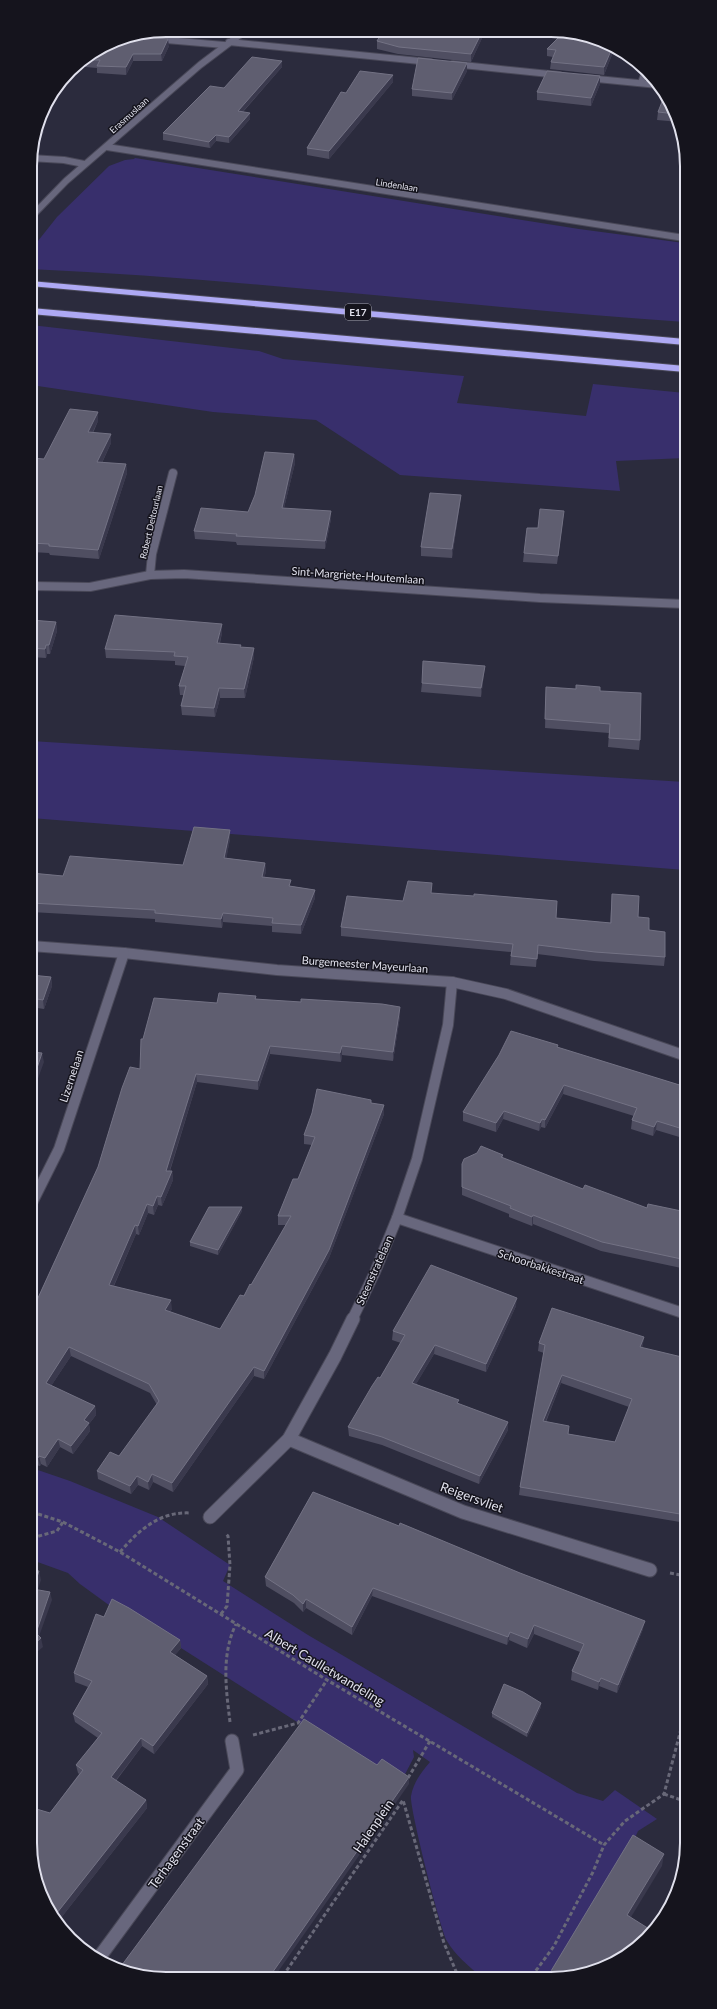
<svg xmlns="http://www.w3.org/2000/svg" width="717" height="2009" viewBox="0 0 717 2009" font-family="Lato,sans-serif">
	<rect width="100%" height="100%" fill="#2b2b3d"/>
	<!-- green -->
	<g fill="#382f6c">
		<path d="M135 158 579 229 684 243 685 322C466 307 249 279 30 269V251L57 217 109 166 125 160 134 159Z"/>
		<polygon points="31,325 259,351 283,359 464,376 457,403 586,416 593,384 685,393 685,458 616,461 620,491 400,475 316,420 213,412 31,385"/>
		<polygon points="31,741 685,782 685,870 31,818"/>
		<path d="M32 1468 70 1481 158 1517 230 1565 223 1581 308 1635 577 1793 603 1801 615 1790 657 1819 638 1831 631 1847 552 1976H480C469 1966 454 1954 447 1941 440 1928 409 1806 411 1796 414 1781 421 1773 430 1762L413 1750 414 1757 402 1780 377 1773 181 1648 113 1608 80 1584 68 1573 32 1560Z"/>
	</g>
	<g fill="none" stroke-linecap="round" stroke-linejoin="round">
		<!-- minor-far3 casing -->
		<g stroke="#494858" stroke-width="8">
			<g id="minor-far3">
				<polyline points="155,39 224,45"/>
				<polyline points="229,42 430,62"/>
				<polyline points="453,64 559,75"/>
				<polyline points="587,78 658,85"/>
				<polyline points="641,83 646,69"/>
				<polyline points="107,147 684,238"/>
				<polyline points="30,158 64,160 84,164"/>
				<polyline points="30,218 66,181 200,65 245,31"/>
			</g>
		</g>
		<!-- minor-far2 casing -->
		<g stroke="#494858" stroke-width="10">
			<g id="minor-far2">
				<polyline points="150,575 152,554 173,473"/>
				<polyline points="31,586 90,587 150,575 184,574 540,598 685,604"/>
			</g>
		</g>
		<!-- minor-far1 casing -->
		<g stroke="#494858" stroke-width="12">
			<g id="minor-far1">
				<polyline points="31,946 124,953 277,970 452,982 506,994 686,1056"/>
				<polyline points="32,1203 59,1149 124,953"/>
				<polyline points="397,1218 686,1314"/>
				<polyline points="352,1320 375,1272 397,1218 417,1159 448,1025 452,982"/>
			</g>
		</g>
		<!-- minor casing -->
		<g stroke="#494858" stroke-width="15">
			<g id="minor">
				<polyline points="289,1439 463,1512 650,1570"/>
				<polyline points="210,1517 289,1439 335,1356 353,1319"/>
				<polyline points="98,1959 237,1770 232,1741"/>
			</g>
		</g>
		<!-- motorway casing -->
		<g stroke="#494858" stroke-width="2">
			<g id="motorway">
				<polygon points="30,281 685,339 685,345 30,286"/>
				<polygon points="31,308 685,366 685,372 31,314"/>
			</g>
		</g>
		<!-- path -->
		<g stroke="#686878" stroke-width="3" stroke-dasharray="4 2.5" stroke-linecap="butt">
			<polyline points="32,1512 63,1522 120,1552 327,1680 604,1845"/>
			<polyline points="32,1538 57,1531 63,1522"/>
			<path d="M120 1552C139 1530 160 1511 191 1513"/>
			<polyline points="670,1573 686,1576"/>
			<polyline points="221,1614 227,1606 230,1565 228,1536 225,1533"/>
			<path d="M230 1722C226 1689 221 1655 236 1624"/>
			<polyline points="253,1735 298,1723 327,1680"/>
			<polyline points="408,1778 430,1741"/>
			<polyline points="664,1794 687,1802"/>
			<polyline points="283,1976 403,1800 444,1943 458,1976"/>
			<polyline points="532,1976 554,1946 593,1872 604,1845 625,1821 664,1794 681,1729 687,1717"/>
		</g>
		<!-- minor-far3 -->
		<use href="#minor-far3" stroke="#68677d" stroke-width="6"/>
		<!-- minor-far2 -->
		<use href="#minor-far2" stroke="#68677d" stroke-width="8"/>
		<!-- minor-far1 -->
		<use href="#minor-far1" stroke="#68677d" stroke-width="10"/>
		<!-- minor -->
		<use href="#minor" stroke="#68677d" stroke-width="13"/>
		<!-- motorway -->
		<use href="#motorway" fill="#aea9f4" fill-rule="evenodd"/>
	</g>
	<!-- wall -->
	<g fill="#4f4e61" fill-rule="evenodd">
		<polygon points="166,30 176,30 173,37 143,34"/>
		<polygon points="484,33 483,36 471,62 398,54 377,49 377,41"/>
		<polygon points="578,33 615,47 604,75 550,69 551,62 553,57 547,56 547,49"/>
		<polygon points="114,40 169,46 162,61 133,61 126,75 97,73 97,68 74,66 76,64"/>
		<polygon points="282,61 282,67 243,112 250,119 229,143 216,141 210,148 163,140 163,133 224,88"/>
		<polygon points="467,63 467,71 452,100 412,96 412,89"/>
		<polygon points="393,75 393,82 329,159 307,155 307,148 346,93"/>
		<polygon points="600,84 591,106 537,100 537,92"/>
		<polygon points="673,105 679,122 657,120 658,112"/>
		<polygon points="98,421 93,433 111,443 102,463 126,464 127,473 99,559 50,555 49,553 31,552 31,460 44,459"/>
		<polygon points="294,454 295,463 284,508 331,519 325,549 237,545 236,542 195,539 194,531 248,512"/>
		<polygon points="461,495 460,503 452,558 421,556 421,547"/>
		<polygon points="563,520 557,564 523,562 524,553 538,528"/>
		<polygon points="31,620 56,622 57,631 50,654 47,654 46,658 31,657"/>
		<polygon points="222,633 220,643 241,647 254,648 254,657 245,698 220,698 215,717 182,715 181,706 184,695 180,695 179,686 185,666 175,665 175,661 106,658 105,649"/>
		<polygon points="485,666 484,674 481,697 421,692 422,683"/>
		<polygon points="546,687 600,691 640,740 639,750 608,747 609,733 545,728"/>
		<polygon points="230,839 226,858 265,863 266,872 264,877 291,886 315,890 315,898 301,934 272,932 272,926 223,922 222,928 155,922 155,919 31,912 31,873 63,876 183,865"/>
		<polygon points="432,893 556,918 610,923 612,894 638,917 649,930 665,957 664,966 594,961 537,954 536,967 510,965 511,952 341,936 341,927 403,901"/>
		<polygon points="31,975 51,977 52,986 44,1009 31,1007"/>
		<polygon points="256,996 256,999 400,1016 393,1061 342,1055 341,1062 270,1054 258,1090 197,1082 170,1171 172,1171 173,1180 162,1206 158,1205 154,1215 148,1213 139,1235 136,1234 114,1286 172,1309 170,1312 220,1329 251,1285 286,1225 278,1225 278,1216 298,1179 312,1145 304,1144 304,1135 371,1100 371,1103 384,1105 384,1114 329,1258 264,1379 254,1376 173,1492 153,1482 149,1490 138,1485 131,1494 98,1479 97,1471 119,1456 157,1405 150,1393 71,1356 51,1386 95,1406 96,1415 89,1424 90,1431 73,1454 60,1447 47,1467 41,1464 40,1466 32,1464 32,1311 98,1167 140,1069 143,1039 217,1003"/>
		<polygon points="558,1048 686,1087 686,1139 656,1130 653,1136 631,1129 632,1120 634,1116 563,1094 545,1128 541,1127 539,1131 503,1119 496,1132 463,1121 463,1112"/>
		<polygon points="477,1153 503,1155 503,1158 583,1189 647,1208 686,1212 686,1269 601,1251 533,1224 532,1226 509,1217 509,1214 462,1195 462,1164"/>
		<polygon points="242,1207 242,1211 218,1255 190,1246 190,1242"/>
		<polygon points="516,1306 486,1372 434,1354 416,1384 458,1404 508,1422 508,1430 479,1484 382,1445 349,1436 348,1427 380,1378 401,1343 392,1340 393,1331"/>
		<path d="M644 1337 642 1348 686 1358V1523L519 1495 520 1487 544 1353 538 1351 539 1343ZM561 1383 629 1407 615 1442 568 1434 546 1422Z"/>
		<polygon points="313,1492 643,1629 617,1693 599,1686 598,1690 571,1680 572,1671 580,1652 534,1634 527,1648 509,1640 507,1645 372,1596 352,1635 306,1608 303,1612 294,1603 266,1586 265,1577"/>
		<polygon points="180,1640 181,1648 175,1655 207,1676 208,1684 154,1754 142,1746 116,1781 146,1800 147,1808 57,1923 48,1911 50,1813 79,1774 78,1773 76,1765 98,1738 75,1722 73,1714 88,1687 75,1682 74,1673"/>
		<polygon points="541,1707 527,1737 492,1717 492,1713"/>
	</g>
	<!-- shaded-wall -->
	<g fill="#3a394d">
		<polygon points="172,30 176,30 173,37"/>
		<polygon points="482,32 484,32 483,36 471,62 471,54"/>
		<polygon points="168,39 169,46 162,61 161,54"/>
		<polygon points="613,46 615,47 604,75 604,67"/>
		<polygon points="133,54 133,61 126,75 126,67"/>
		<polygon points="282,61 282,67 238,117 238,111"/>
		<polygon points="467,63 467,71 452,100 452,93"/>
		<polygon points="393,75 393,82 329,159 329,151"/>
		<polygon points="600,76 600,84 591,106 591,98"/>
		<polygon points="250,113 250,119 229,143 229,137"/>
		<polygon points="43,124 44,132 32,153 31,154 35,140"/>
		<polygon points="216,135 216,141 210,148 209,142"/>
		<polygon points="98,412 98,421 88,441 88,432"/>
		<polygon points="111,434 111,443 98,471 97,462"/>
		<polygon points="294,454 295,463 282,516 282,508"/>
		<polygon points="126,464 127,473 99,559 98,550"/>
		<polygon points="461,495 460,503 452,558 452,549"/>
		<polygon points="331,511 331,519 325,549 325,541"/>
		<polygon points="56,622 57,631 50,654 49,645"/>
		<polygon points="222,624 222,633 217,652 217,643"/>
		<polygon points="46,645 47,654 46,658 45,649"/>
		<polygon points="254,648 254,657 245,698 244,689"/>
		<polygon points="485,666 484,674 481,697 481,688"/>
		<polygon points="219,688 220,698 215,717 214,708"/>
		<polygon points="230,830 230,839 225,867 224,858"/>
		<polygon points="265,863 266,872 262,886 262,877"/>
		<polygon points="315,890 315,898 301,934 301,925"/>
		<polygon points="223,913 223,922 222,928 221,919"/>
		<polygon points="51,977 52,986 44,1009 43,1000"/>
		<polygon points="400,1007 400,1016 393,1061 393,1052"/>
		<polygon points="270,1046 270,1054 258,1090 258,1081"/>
		<polygon points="342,1046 342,1055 341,1062 340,1053"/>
		<polygon points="42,1053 44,1062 32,1095 32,1083"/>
		<polygon points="196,1074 197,1082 167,1179 166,1171"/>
		<polygon points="564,1085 563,1094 545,1128 545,1120"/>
		<polygon points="384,1105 384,1114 329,1258 264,1379 264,1371"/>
		<polygon points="504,1111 503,1119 496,1132 496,1123"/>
		<polygon points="542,1119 541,1127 539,1131 540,1123"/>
		<polygon points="657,1121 656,1130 653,1136 654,1127"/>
		<polygon points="172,1171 173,1180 162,1206 161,1197"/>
		<polygon points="157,1196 158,1205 154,1215 153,1206"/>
		<polygon points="147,1204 148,1213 139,1235 138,1226"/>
		<polygon points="242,1207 242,1211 218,1255 218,1250"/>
		<polygon points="533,1215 533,1224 532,1226 532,1217"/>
		<polygon points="135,1225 136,1234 110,1294 109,1285"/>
		<polygon points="517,1298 516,1306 486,1372 486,1364"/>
		<polygon points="171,1300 172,1309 166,1318 165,1310"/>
		<polygon points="644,1337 643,1345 639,1356 640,1347"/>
		<polygon points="435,1345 434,1354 412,1391 412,1383"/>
		<polygon points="69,1347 71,1356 47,1392 46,1383"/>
		<polygon points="254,1367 254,1376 173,1492 172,1483"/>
		<polygon points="562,1375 561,1383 542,1430 543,1421"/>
		<polygon points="95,1406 96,1415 89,1424 90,1431 73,1454 71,1446 84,1420"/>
		<polygon points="508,1422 508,1430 479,1484 480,1476"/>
		<polygon points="58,1439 60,1447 47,1467 45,1458"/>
		<polygon points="39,1456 41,1464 40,1466 38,1458"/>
		<polygon points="152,1474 153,1482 149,1490 148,1482"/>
		<polygon points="137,1476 138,1485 131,1494 130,1486"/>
		<polygon points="39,1571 41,1580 35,1598 33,1589"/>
		<polygon points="373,1588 372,1596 352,1635 352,1627"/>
		<polygon points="50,1592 52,1600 37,1642 36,1633"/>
		<polygon points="306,1599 306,1608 303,1612 303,1604"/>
		<polygon points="645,1621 643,1629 617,1693 618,1685"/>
		<polygon points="534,1625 534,1634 527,1648 528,1639"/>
		<polygon points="510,1632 509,1640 507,1645 508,1637"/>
		<polygon points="41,1638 43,1647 32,1656 32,1646"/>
		<polygon points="180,1640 181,1648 171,1660 170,1652"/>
		<polygon points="207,1676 208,1684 154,1754 153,1746"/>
		<polygon points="601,1678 598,1690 599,1682"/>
		<polygon points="541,1703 541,1707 527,1737 527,1733"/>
		<polygon points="141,1738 142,1746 112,1785 111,1777"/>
		<polygon points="409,1777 409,1784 275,1976 270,1976"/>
		<polygon points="146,1800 147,1808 57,1923 53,1918"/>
		<polygon points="664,1854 662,1866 625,1927 627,1915"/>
	</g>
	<!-- building -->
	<g fill="#5f5e70" stroke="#737284" fill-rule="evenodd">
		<polygon points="383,31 482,32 471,54 399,47 377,41"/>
		<polygon points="563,33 578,33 613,46 604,67 551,62 556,50 547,49"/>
		<polygon points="135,36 168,39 161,54 133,54 126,67 97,66 100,60 83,60 114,40"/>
		<polygon points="252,57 282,61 238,111 250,113 229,137 216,135 209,142 163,133 210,86 224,88"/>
		<polygon points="418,58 467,63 452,93 412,89"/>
		<polygon points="360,71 393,75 329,151 307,148 341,92 346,93"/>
		<polygon points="547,71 600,76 591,98 537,92"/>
		<polygon points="665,94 673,105 676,114 658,112"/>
		<polygon points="39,124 43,124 35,140"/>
		<polygon points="70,409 98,412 88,432 111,434 97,462 126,464 98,550 49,546 49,544 31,543 31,460 32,458 44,459"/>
		<polygon points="265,452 294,454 282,508 331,511 325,541 236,536 237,534 194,531 201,508 248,512 255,495"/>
		<polygon points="430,493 461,495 452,549 421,547"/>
		<polygon points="540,509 564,511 558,556 524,553 527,528 538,528"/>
		<polygon points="115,615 222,624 217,643 241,645 240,647 254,648 244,689 219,688 214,708 181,706 186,686 179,686 188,657 174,656 175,652 105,649"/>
		<polygon points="31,620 56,622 49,645 46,645 45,649 31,648"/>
		<polygon points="423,661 485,666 481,688 422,683"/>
		<polygon points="576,685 600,687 600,691 641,693 640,740 609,738 610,724 545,719 546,687 576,689"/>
		<polygon points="194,827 230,830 224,858 265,863 262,877 291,880 289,886 315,890 301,925 272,923 273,918 223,913 221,919 155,913 155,910 31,903 31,873 63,876 70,856 183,865"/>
		<polygon points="408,881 432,883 431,893 474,896 474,894 557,901 556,918 611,923 612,894 639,896 638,917 649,918 649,930 665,932 665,957 595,952 538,945 537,959 511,956 513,944 341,927 347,896 403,901"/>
		<polygon points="31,975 51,977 43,1000 31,998"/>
		<polygon points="219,993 256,996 255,999 301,1002 301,999 382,1004 400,1007 393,1052 342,1046 340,1053 270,1046 258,1081 196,1074 166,1171 172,1171 161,1197 157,1196 153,1206 147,1204 138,1226 135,1225 109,1285 171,1300 165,1310 220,1329 240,1295 244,1296 250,1284 251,1285 291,1216 278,1216 293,1179 298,1179 315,1137 304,1135 312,1113 317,1089 371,1100 371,1103 384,1105 329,1250 264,1371 254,1367 172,1483 152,1474 148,1482 137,1476 130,1486 97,1471 110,1452 119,1456 159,1401 149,1384 69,1347 46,1383 95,1406 84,1420 89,1423 71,1446 58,1439 45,1458 39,1456 38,1458 32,1456 32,1311 98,1167 122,1088 130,1067 140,1069 141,1039 143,1039 154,998 217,1003"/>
		<polygon points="511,1031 558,1045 557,1047 686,1087 686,1130 657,1121 654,1127 632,1120 637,1108 564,1085 545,1120 542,1119 540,1123 504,1111 496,1123 463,1112 499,1055"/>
		<polygon points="32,1052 42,1053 32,1083"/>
		<polygon points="481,1146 503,1155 501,1157 583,1189 585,1185 647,1208 648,1204 686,1212 686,1260 602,1242 533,1215 532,1217 510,1208 511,1206 462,1187 462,1164 464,1159 477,1153"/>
		<polygon points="209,1207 242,1207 218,1250 190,1242"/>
		<polygon points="431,1265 517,1298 486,1364 435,1345 412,1383 459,1400 457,1403 508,1422 480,1476 382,1437 348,1427 372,1386 378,1377 380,1378 405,1335 393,1331"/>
		<path d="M552 1308 644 1337 640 1347 686 1358V1515L520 1487 545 1345 539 1343ZM562 1375 632 1399 615 1442 568 1434 569 1426 543 1421Z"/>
		<polygon points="313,1492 399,1526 400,1523 520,1573 645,1621 618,1685 601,1678 599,1682 572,1671 584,1644 534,1625 528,1639 510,1632 508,1637 373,1588 352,1627 306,1599 303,1604 293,1595 265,1577"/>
		<polygon points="32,1570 39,1571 33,1589 50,1592 36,1633 41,1638 32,1646"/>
		<polygon points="112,1599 129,1608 180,1640 170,1652 207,1676 153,1746 141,1738 111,1777 146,1800 53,1918 48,1911 33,1870 33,1808 50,1813 83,1770 76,1765 102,1733 73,1714 92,1681 74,1673 96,1614 104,1617"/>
		<polygon points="504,1684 523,1692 541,1703 527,1733 492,1713"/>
		<polygon points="304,1719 377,1765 382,1759 409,1777 270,1976 139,1976 119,1969"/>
		<polygon points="633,1835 664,1854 627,1915 654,1932 619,1961 578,1976 548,1976"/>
	</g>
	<g text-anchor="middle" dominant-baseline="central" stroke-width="3" stroke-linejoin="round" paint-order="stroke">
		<!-- far-street labels -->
		<g font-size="9" fill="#e0e0ec" stroke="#15141d">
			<text transform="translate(129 115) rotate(-42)">Erasmuslaan</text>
			<text transform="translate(397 185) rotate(9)">Lindenlaan</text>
			<text transform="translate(151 522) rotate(-77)">Robert Deltourlaan</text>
		</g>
		<!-- shield labels -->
		<rect fill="#15141d" stroke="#a3a3ae" stroke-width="1" x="345" y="304" width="26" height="16" rx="3"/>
		<g font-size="10" font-weight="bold" fill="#e0e0ec">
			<text x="358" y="312">E17</text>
		</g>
		<!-- street labels -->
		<g font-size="11" fill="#e0e0ec" stroke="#15141d">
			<text transform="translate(358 575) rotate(4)">Sint-Margriete-Houtemlaan</text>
			<text transform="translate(365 964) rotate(4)">Burgemeester Mayeurlaan</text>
			<text transform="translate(71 1076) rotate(-72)">Lizernelaan</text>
			<text transform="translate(541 1266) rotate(18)">Schoorbakkestraat</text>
			<text transform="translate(374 1270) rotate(-66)">Steenstratelaan</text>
		</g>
		<!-- near-street labels -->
		<g font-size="13" fill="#e0e0ec" stroke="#15141d">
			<text transform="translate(472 1497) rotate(20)">Reigersvliet</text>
			<text transform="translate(325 1667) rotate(31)">Albert Caulletwandeling</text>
			<text transform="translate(373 1826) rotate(-56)">Halenplein</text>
			<text transform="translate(176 1853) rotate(-54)">Terhagenstraat</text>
		</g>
	</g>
	<!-- crop -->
	<path d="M0 0H717V2009H0ZM166 37H551A129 129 0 0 1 680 166V1843A129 129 0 0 1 551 1972H166A129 129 0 0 1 37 1843V166A129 129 0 0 1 166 37Z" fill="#15141d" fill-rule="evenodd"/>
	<path fill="none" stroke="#e0e0ec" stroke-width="2" d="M166 37H551A129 129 0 0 1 680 166V1843A129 129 0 0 1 551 1972H166A129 129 0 0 1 37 1843V166A129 129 0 0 1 166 37Z"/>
</svg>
